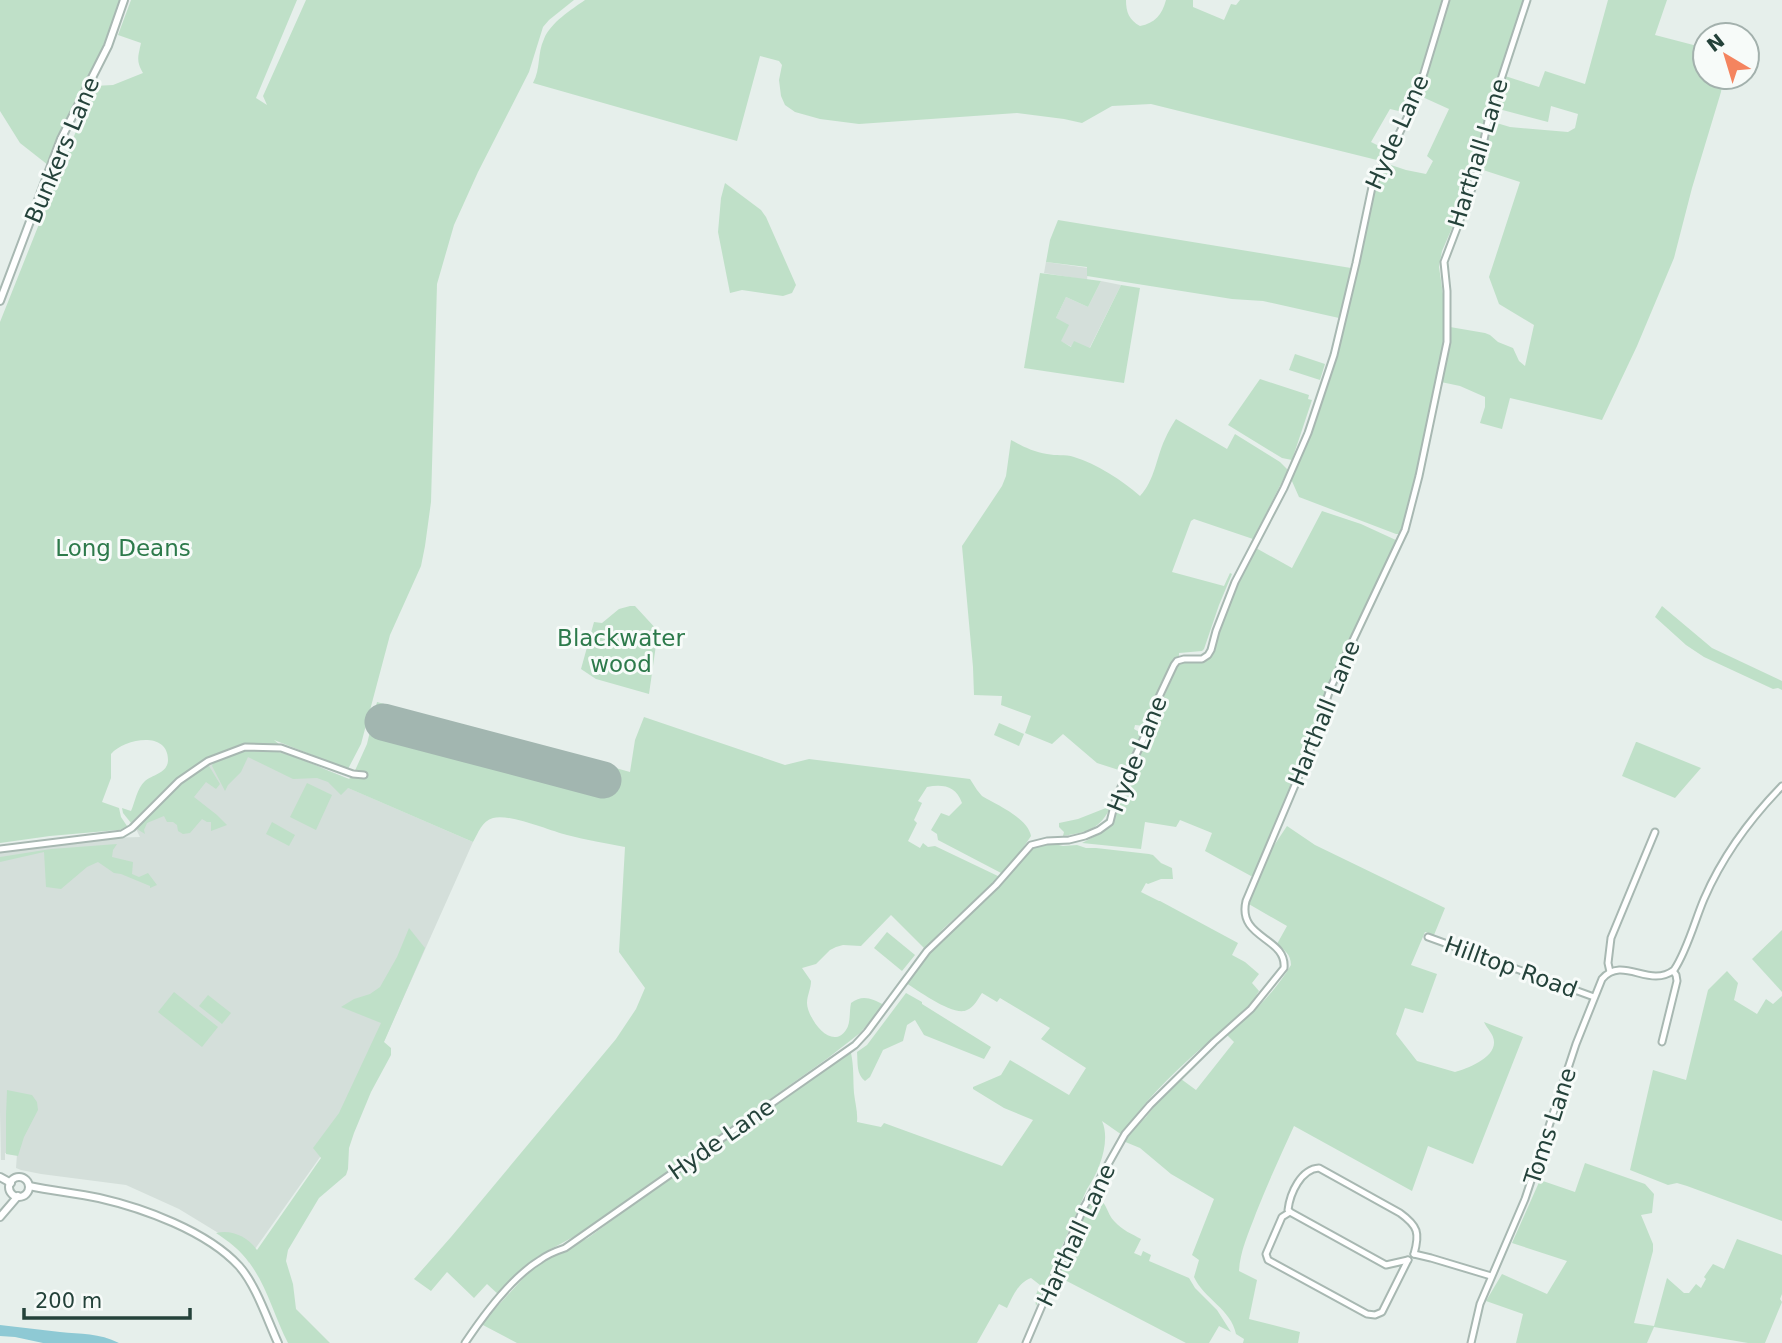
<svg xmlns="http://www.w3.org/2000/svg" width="1782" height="1343" viewBox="0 0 1782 1343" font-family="'DejaVu Sans',sans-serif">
	<rect width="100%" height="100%" fill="#e6efeb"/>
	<!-- built -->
	<g fill="#d4dfda">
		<polygon points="1046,262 1088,268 1087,280 1044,273"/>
		<polygon points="1101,281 1121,285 1089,349 1075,342 1072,347 1060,341 1056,318 1066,297 1088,307"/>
		<polygon points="246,748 274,750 285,753 349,779 346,787 473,842 381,1048 330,1143 255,1249 249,1263 244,1255 245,1254 220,1234 179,1209 126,1185 41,1174 21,1170 16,1168 17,1154 5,1153 5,1160 1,1160 0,1112 0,851 106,838 140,837 135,827 181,783 203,765"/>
	</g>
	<!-- green -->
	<g fill="#bfe0c8">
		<polygon points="0,0 124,0 104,52 48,165 20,143 0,111"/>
		<path d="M131 0H297L256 98 267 105 263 96 306 0H574L549 20 543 27 529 72 478 172 454 225 437 284 431 502 425 546 421 566 390 635 361 744 348 769 274 740 280 745 278 747C264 748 247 745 234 748 192 758 160 794 131 823L123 813 122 808 131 811C135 802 137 788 145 781 152 775 168 773 168 760 168 730 124 739 111 754V778L102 802 119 808 121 817 129 829 50 836 0 843V322L94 86 113 85 143 73C136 61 138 57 141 43L118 35Z"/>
		<path d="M585 0H1126C1126 12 1129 20 1140 26 1155 23 1162 15 1166 0H1193V7L1224 20 1231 4 1236 5 1240 0H1442L1425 61 1407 113 1390 109 1371 142 1387 150 1381 161 1151 104 1112 106 1082 123 1064 119 1017 113 859 124 820 119 795 112 785 105 781 96 779 80 782 65 779 61 760 56 737 141 533 83C541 68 537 54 544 39 551 22 571 10 585 0Z"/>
		<path d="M1447 0H1525L1492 94 1470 187 1442 251 1439 267 1445 308 1444 350 1419 467 1401 534H1396L1299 497 1291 479C1326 404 1344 326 1363 246 1368 225 1368 203 1376 183 1378 176 1382 169 1385 163L1406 170 1426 174 1433 161 1427 156 1449 109 1418 95 1428 70Z"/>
		<polygon points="1608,0 1667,0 1655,35 1705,48 1705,77 1723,77 1721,92 1692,188 1674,258 1637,346 1602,420 1510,398 1502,429 1480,423 1485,407 1485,397 1460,386 1441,382 1449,345 1450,327 1485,333 1490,335 1498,342 1513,348 1519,361 1525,366 1534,325 1499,304 1489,277 1520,182 1480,169 1490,121 1510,127 1568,132 1575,128 1578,114 1551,106 1548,122 1495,108 1505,76 1539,87 1545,71 1585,84"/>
		<polygon points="725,183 761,210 766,217 796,285 792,293 783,296 742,290 730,293 718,232 721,198"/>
		<polygon points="1058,220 1351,268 1339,318 1263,301 1232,299 1087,276 1087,267 1046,262 1050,240"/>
		<polygon points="1040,273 1101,281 1088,307 1066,297 1056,318 1069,325 1061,341 1071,347 1074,341 1090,348 1121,285 1140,288 1124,383 1024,368"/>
		<polygon points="1295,354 1325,364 1320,380 1289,370"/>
		<polygon points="1260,379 1309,395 1308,399 1312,400 1292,460 1282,458 1228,425"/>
		<path d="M1176 419 1227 449 1235 434 1280 462 1288 470 1253 539 1194 519 1191 521 1172 572 1224 586 1230 573 1232 574 1219 605 1204 649 1202 651 1179 653V659C1162 669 1152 707 1145 726L1135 725 1134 729 1143 734 1125 772 1097 763 1063 734 1052 744 1025 733 1031 716 1001 705 1002 696 974 695 973 667 962 546 1002 486 1006 476 1011 440C1022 446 1034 452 1047 454 1056 456 1065 454 1074 457 1097 464 1122 480 1140 496 1155 480 1156 458 1165 439 1168 432 1172 425 1176 419Z"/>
		<polygon points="1322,511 1361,524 1398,541 1390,561 1368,601 1344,658 1326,689 1304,760 1260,866 1254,875 1251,876 1205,851 1212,833 1180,820 1176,827 1145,822 1141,849 1082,843 1103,832 1113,822 1119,797 1179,663 1188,660 1203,662 1208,660 1214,649 1235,587 1256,548 1292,568"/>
		<polygon points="630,606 635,606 658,631 649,694 596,679 581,669 594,622 602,623 619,609"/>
		<polygon points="1662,606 1712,648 1782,681 1782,690 1778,688 1773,689 1704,657 1686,645 1655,617"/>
		<path d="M377 702 630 772 635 740 644 717 785 765 809 759 970 779 977 790 982 796C997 805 1028 818 1031 836L1013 863 1003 874 938 840 937 834 931 830 941 813 949 816 962 803C956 786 943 784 927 787L918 801 922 803 914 820 917 823 908 841 920 848 923 843 928 847 935 846 1000 877 944 928 925 949 891 915 861 946 843 945 836 947 830 950 816 964 802 968 811 981C811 989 807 995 807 1003 807 1017 831 1052 846 1030 851 1023 849 1012 851 1003 863 994 872 999 884 1005L860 1033 828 1058 626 1201 575 1236 540 1255 527 1266 499 1295 487 1284 474 1298 447 1272 431 1291 414 1279 451 1237 616 1039 636 1009 645 988 619 952 625 847C606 843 586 840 567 835 550 831 509 813 493 818 482 821 478 833 473 842L348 788 341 795 328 782 317 778 293 779 248 757 241 772 228 785 225 791 212 766 214 761C226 757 238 750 250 749 280 746 321 769 349 779L353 775 367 744Z"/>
		<polygon points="999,723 1024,734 1019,746 994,735"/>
		<polygon points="1636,742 1637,742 1701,768 1675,798 1622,776"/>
		<path d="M209 766 220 784 216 789 206 782 194 797 217 815 227 825 211 831V822H207L202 819 190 833 183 834 178 831 177 825 173 822H167L164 816 147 823 144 830 145 834 137 829C148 814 192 771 209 766Z"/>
		<polygon points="307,783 332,795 316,830 290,817"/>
		<path d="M1111 806C1100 830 1087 832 1063 836L1064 832 1059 827V823L1078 819Z"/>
		<polygon points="272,822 295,835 289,846 266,834"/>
		<path d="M1287 826 1315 845 1445 908 1434 935 1425 932 1411 965 1437 974 1423 1013 1405 1008 1396 1034 1417 1061 1455 1072C1467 1069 1495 1058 1494 1042 1494 1034 1487 1029 1484 1022L1523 1037 1473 1164 1428 1146 1412 1191 1294 1126C1281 1154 1268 1183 1256 1213 1249 1232 1240 1251 1239 1271L1257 1280 1249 1319 1300 1332 1298 1343H1243L1244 1339 1236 1334C1231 1309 1204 1299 1194 1277L1199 1260 1192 1255 1214 1199 1171 1174 1140 1148 1123 1141 1128 1134 1146 1117 1161 1098 1181 1079 1196 1090 1234 1042 1226 1034C1251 1016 1275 992 1291 965 1291 954 1284 950 1277 944L1287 926 1247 903 1271 850Z"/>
		<path d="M1046 842 1063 846 1077 845 1086 848H1096L1149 854 1153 855 1161 863 1172 868 1173 879H1161L1148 884 1146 883 1141 892 1159 901H1160L1238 943 1232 955 1245 962 1259 974 1252 983 1259 991C1245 1017 1219 1032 1198 1051 1170 1076 1142 1103 1122 1135L1102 1121C1111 1141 1099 1172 1087 1189L1036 1306 1035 1297 1040 1285 1031 1278C1018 1283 1013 1296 1007 1308L999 1304 977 1343H517L481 1324 527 1274 541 1262 588 1238 661 1184 849 1053H851C854 1067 853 1080 854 1093 855 1103 858 1112 857 1122L881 1127 884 1123 1002 1166 1033 1120 1004 1108 973 1089V1087L1001 1075 1010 1060 1069 1095 1086 1068 1041 1039 1050 1028 1000 998 997 1002 982 993C978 999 974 1007 967 1010 954 1017 919 991 906 983L929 953 950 930 1002 881 1030 849 1036 844Z"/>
		<polygon points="117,844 113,850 112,857 133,862 132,874 139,877 148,873 157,885 150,888 150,886 121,874 114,873 98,862 87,867 61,889 46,887 44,852 0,862 0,857 51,849"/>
		<path d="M409 928 425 948 384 1042 391 1048V1055L371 1092 354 1133 349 1148 348 1169 346 1175 319 1198 288 1250 286 1261 293 1284 296 1309 330 1343H288C273 1314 265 1278 242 1254 235 1246 225 1239 216 1233 232 1229 248 1237 257 1250L321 1158 313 1148 339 1113 381 1023 341 1007 354 999 370 994 380 987 397 957Z"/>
		<polygon points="1782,930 1782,992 1752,959"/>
		<polygon points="887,932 915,955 902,971 874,948"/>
		<polygon points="1727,971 1738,983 1734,1000 1757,1014 1766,999 1773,1004 1782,996 1782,1221 1687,1186 1677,1183 1668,1185 1630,1170 1653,1070 1686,1080 1708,990"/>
		<polygon points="174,992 218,1027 202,1047 158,1012"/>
		<path d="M906 993 922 1002V1004L991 1047 984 1059 924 1035 915 1020 907 1025 903 1041 883 1050 870 1077 865 1081C856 1074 858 1063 857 1052L867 1045Z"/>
		<polygon points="208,995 231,1013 222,1024 199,1006"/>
		<polygon points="7,1090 32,1095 37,1102 38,1110 24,1137 18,1156 6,1154 6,1115"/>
		<polygon points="1585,1163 1645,1184 1654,1194 1652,1213 1641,1215 1653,1244 1653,1251 1634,1323 1654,1326 1667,1278 1684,1293 1689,1293 1696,1284 1701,1288 1706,1279 1704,1277 1713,1264 1724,1269 1737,1239 1782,1255 1782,1294 1780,1299 1782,1302 1765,1343 1748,1343 1654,1327 1647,1343 1516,1343 1523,1314 1486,1301 1502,1274 1547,1294 1567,1261 1512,1243 1540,1180 1575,1192"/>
		<path d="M1092 1196C1109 1201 1105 1212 1115 1222 1122 1230 1132 1234 1141 1239L1134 1253 1141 1256 1143 1251 1151 1255 1149 1261 1189 1278 1195 1288 1217 1310 1231 1332 1219 1326 1209 1343H1186L1059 1277Z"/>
	</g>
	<!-- water -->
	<path fill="#8ec9d4" d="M0 1325C20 1327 40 1330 60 1332 81 1334 99 1333 119 1343H43L15 1337 0 1336Z"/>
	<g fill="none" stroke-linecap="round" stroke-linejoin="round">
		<!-- runway -->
		<polyline stroke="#a2b6b0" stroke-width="37" points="383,722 603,780"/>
		<!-- minor casing -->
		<g stroke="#a8b8b2" stroke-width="9">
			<g id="minor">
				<polyline points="0,849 122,834 132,828 179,781 208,761 245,747 281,748 353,774 364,775"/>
				<polyline points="1428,937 1594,997"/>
				<polyline points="1610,972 1608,963 1611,938 1655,832"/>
				<polyline points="1662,1042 1677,981 1676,975 1673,971"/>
				<polyline points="1290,1212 1282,1217 1266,1254 1268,1260 1367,1314 1375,1315 1382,1312 1408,1260"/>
				<path d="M1290 1212 1288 1210C1290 1193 1301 1169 1319 1168L1400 1213C1418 1226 1420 1233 1414 1254"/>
				<polyline points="1290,1212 1386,1265 1408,1260"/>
				<polyline points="1414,1254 1431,1258 1491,1276"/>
				<path d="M465 1343C483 1316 512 1277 540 1260 548 1254 556 1251 565 1248L855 1045 867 1032 927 951 996 885 1031 845 1047 841 1069 840 1085 836 1099 830 1110 822 1116 798 1147 731 1158 699 1174 665 1177 661 1184 659H1202L1208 655 1211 650 1216 631 1235 582 1284 488 1308 433 1334 355 1356 263 1372 187 1409 114 1424 73 1446 0"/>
				<path d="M1026 1343 1084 1207 1125 1134 1150 1105 1214 1042 1251 1009 1284 968C1287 937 1237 939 1246 901L1312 745 1330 689 1405 530 1419 476 1447 342V291L1444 262 1476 178 1489 116 1527 0"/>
				<path d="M1471 1343 1480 1304 1525 1199 1576 1044 1602 979C1623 955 1649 989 1674 970 1687 951 1695 920 1704 899 1723 855 1749 820 1782 786"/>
			</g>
		</g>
		<!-- tertiary casing -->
		<g stroke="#a8b8b2" stroke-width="10">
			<g id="tertiary">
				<polyline points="0,301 61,139 108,46 124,0"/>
				<polyline points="0,1177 11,1183"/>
				<circle cx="19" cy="1187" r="10"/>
				<path d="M29 1186C52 1191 76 1193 99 1198 143 1208 207 1231 239 1266 256 1285 267 1319 278 1343"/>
				<polyline points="0,1217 18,1196"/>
			</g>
		</g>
		<!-- minor -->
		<use href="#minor" stroke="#fff" stroke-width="5"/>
		<!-- tertiary -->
		<use href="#tertiary" stroke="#fff" stroke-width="6"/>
	</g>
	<g text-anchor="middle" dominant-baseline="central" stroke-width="6" stroke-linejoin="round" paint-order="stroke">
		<!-- street labels -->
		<g font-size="23" fill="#24423a" stroke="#f7fbf9">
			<text transform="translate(1397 132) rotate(-66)">Hyde Lane</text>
			<text transform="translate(62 150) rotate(-67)">Bunkers Lane</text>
			<text transform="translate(1478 153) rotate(-73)">Harthall Lane</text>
			<text transform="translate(1324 713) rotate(-68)">Harthall Lane</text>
			<text transform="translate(1137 754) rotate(-68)">Hyde Lane</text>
			<text transform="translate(1511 967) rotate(20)">Hilltop Road</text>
			<text transform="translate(1550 1126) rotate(-72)">Toms Lane</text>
			<text transform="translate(721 1139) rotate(-35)">Hyde Lane</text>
			<text transform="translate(1076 1235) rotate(-65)">Harthall Lane</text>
		</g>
		<!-- park labels -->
		<g font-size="23" fill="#2d7a4b" stroke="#f7fbf9">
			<text x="123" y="548">Long Deans</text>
			<text x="621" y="638">Blackwater<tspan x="621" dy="26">wood</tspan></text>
		</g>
	</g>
	<!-- north arrow -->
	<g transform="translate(1726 56) rotate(322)"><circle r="33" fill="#f7fbf9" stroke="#a3b1ad" stroke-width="2"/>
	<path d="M0-5L12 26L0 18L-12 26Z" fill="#f4845f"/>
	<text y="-10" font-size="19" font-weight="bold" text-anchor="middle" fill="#24423a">N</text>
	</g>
	<!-- scale -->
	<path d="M24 1308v10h166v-10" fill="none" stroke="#24423a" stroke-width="3.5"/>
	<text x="35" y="1308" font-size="21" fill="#24423a" stroke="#f7fbf9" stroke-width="5" paint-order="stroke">200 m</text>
</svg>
